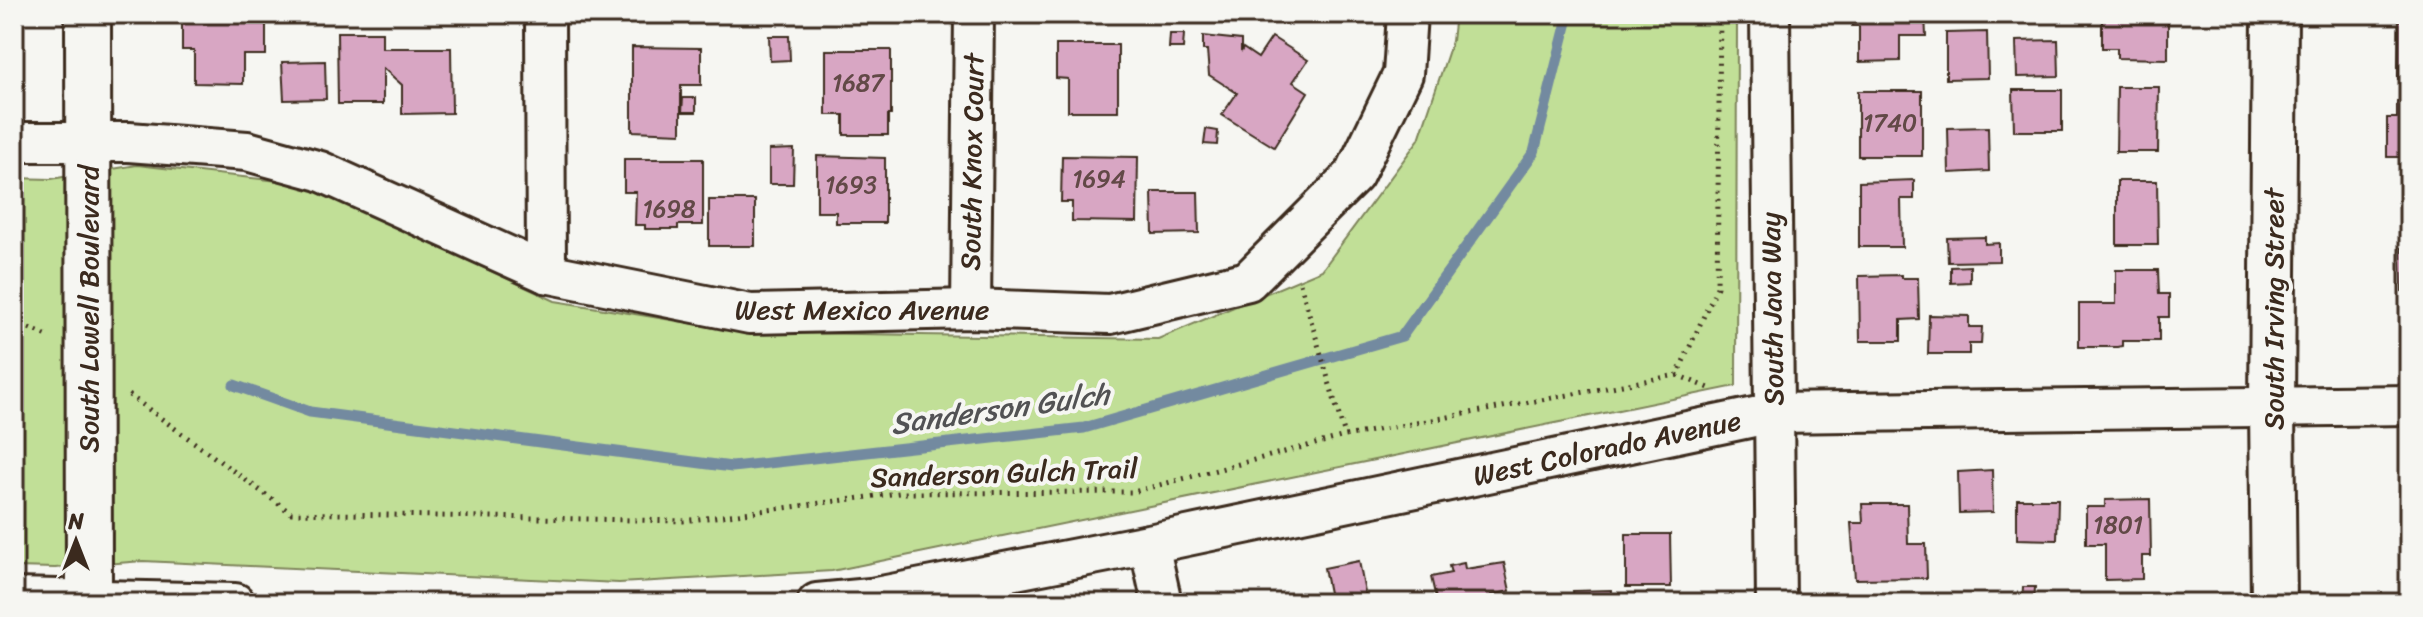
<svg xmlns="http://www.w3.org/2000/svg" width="2423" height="617" viewBox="0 0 2423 617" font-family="Sriracha,sans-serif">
	<rect width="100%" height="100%" fill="#f6f6f2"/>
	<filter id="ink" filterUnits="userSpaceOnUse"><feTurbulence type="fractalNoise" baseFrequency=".0125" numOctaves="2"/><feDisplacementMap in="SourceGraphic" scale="16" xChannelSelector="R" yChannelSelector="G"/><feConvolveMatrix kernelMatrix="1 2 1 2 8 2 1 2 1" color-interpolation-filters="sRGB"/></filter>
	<g filter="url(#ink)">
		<!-- green -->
		<polygon fill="#c1df97" stroke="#7e845a" stroke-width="2" points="1455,14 1737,14 1736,386 832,571 619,583 143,561 55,568 14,567 14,178 51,179 137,165 305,184 555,301 745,332 1158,339 1322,270 1419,139 1452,41"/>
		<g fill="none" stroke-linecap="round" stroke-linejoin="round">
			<!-- stream -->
			<polyline stroke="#738aa0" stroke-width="11" points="234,385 310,412 732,467 1084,428 1402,336 1534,152 1569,14"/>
		</g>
		<!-- building -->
		<g fill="#d8a6c3" stroke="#3b2a1e" stroke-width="2">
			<polygon points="1852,14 1925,14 1926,36 1900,36 1900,61 1859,62 1859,26 1852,26"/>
			<polygon points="2158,14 2168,16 2168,59 2117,58 2117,48 2102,48 2102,15"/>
			<polygon points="2399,14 2409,14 2409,79 2398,79"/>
			<polygon points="182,17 266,18 266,55 243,55 243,84 194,83 194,50 182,50"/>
			<polygon points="337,32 382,32 382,48 451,48 452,113 402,114 402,85 383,68 383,104 338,104"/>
			<polygon points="1987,32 1988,78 1946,79 1946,33"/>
			<polygon points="1170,34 1184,34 1183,48 1169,48"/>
			<polygon points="769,36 789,36 790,60 770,61"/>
			<polygon points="1203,36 1241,40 1241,52 1243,48 1258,58 1272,37 1308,60 1293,82 1308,92 1274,147 1222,115 1237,93 1209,75 1207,50 1203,50"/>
			<polygon points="2058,40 2059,76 2017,77 2016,41"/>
			<polygon points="1056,45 1118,45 1118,111 1068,111 1068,79 1056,78"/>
			<polygon points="632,47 701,48 701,85 681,85 681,133 632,131"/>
			<polygon points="826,50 891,50 891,115 888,115 888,135 844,135 844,115 826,115"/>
			<polygon points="325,61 326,99 284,100 282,62"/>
			<polygon points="2117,87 2159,87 2158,152 2116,152"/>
			<polygon points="2013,90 2062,90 2062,131 2014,131"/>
			<rect x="1858" y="91" width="64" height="65"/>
			<polygon points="683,98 696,98 696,112 682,112"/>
			<polygon points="2397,102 2409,102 2409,157 2387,157 2387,118 2397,118"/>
			<polygon points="1988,127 1989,171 1949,173 1948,128"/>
			<polygon points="1206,129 1218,131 1217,145 1204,144"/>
			<polygon points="794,149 793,184 769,184 769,150"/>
			<polygon points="817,156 885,158 885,223 836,223 836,212 817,212"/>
			<polygon points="1062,156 1138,157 1137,222 1072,221 1072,202 1061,202"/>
			<polygon points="624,159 703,159 703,225 678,225 678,229 645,229 645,225 635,225 636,192 624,192"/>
			<polygon points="1914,180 1914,199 1901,199 1902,247 1859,247 1859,182"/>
			<polygon points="2117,181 2157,181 2158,245 2117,245"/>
			<polygon points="1152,192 1198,192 1199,233 1153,234"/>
			<rect x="709" y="200" width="46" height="46"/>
			<polygon points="1985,237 1985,244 1999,243 1999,261 1948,262 1947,238"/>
			<polygon points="2401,248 2409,248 2409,291 2402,291"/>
			<polygon points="1970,266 1970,282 1951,283 1951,267"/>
			<polygon points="2116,270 2158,270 2159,294 2169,294 2169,317 2159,317 2159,341 2122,341 2122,346 2117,347 2079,347 2079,304 2116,304"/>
			<polygon points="1901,275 1901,278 1918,278 1919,319 1901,320 1901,341 1860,341 1859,276"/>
			<polygon points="1929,315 1969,316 1969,327 1982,327 1981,344 1969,344 1969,354 1928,354"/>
			<polygon points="1992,470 1993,512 1959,513 1958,472"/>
			<polygon points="2017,499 2058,499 2057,540 2017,539"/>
			<polygon points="2150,499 2151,556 2142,556 2142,579 2105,580 2105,544 2086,544 2086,507 2105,507 2105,500"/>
			<polygon points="1862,504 1907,504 1908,544 1926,544 1927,578 1855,579 1851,523 1863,523"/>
			<polygon points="1626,534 1670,534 1671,587 1626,587"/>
			<polygon points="1359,561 1366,598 1331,603 1324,568"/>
			<polygon points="1464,563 1465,569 1504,563 1510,591 1491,595 1492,603 1437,603 1431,577 1451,573 1449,566"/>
			<polygon points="2023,587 2035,587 2034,603 2022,603"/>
			<polygon points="1611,590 1612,603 1574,603 1573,591"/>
		</g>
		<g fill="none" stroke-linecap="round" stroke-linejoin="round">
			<!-- minor casing -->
			<g stroke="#3b2a1e" stroke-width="44">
				<g id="minor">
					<polyline points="545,14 546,273"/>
					<polyline points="1770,14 1776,603"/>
					<polyline points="14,142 129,142 247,151 320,171 546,273 750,314 971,309 1110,314 1248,281 1354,175 1403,74 1407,14"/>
					<polyline points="971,309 974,14"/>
					<polyline points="1149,544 1162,603"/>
					<polyline points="14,598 235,603"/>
					<polyline points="817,603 871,598 1149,544 1773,413 2409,405"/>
				</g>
			</g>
			<!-- tertiary casing -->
			<g stroke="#3b2a1e" stroke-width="50">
				<g id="tertiary">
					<polyline points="88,14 89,603"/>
					<polyline points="2274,603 2272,407 2275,14"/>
				</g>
			</g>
			<!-- path -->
			<g stroke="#3b2a1e" stroke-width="5" stroke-dasharray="2 6" stroke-linecap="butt">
				<polyline points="1300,283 1345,436"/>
				<polyline points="14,329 24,326 50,337"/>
				<polyline points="1677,375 1709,388"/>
				<polyline points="129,395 291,513 683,521 899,493 1133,492 1345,436 1677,375 1717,287 1720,14"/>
			</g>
			<!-- minor -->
			<use href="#minor" stroke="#f6f6f2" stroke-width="38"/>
			<!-- tertiary -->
			<use href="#tertiary" stroke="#f6f6f2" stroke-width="44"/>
		</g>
	</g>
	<g text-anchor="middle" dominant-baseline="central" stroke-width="8" stroke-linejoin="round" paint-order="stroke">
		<!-- number labels -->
		<g font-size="24" fill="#624947">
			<text x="858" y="83">1687</text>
			<text x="1890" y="123">1740</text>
			<text x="1099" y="179">1694</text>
			<text x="851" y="185">1693</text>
			<text x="669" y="209">1698</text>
			<text x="2118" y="525">1801</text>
		</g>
		<!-- street labels -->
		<g font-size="28" fill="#3b2a1e" stroke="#f6f6f2">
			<text transform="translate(972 162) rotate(-89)">South Knox Court</text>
			<text transform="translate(88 309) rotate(-90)">South Lowell Boulevard</text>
			<text x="862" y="309">West Mexico Avenue</text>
			<text transform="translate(1772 309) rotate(-91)">South Java Way</text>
			<text transform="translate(2273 309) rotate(-90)">South Irving Street</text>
			<text transform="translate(1607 448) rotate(-12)">West Colorado Avenue</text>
			<text transform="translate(1004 473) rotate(-2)">Sanderson Gulch Trail</text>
		</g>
		<!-- water labels -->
		<g font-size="30" font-style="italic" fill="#525254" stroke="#f6f6f2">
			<text transform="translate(1000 409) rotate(-8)">Sanderson Gulch</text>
		</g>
	</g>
	<!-- margin -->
	<rect width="2423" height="617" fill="none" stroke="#f6f6f2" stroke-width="48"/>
	<rect x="24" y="24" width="2375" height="569" fill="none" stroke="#3b2a1e" stroke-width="3" filter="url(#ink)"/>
	<!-- north arrow -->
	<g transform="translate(76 541)" stroke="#f6f6f2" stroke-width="6" paint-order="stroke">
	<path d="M0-6L14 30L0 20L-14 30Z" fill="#3b2a1e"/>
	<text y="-12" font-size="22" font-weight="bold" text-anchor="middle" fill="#3b2a1e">N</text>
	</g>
</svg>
